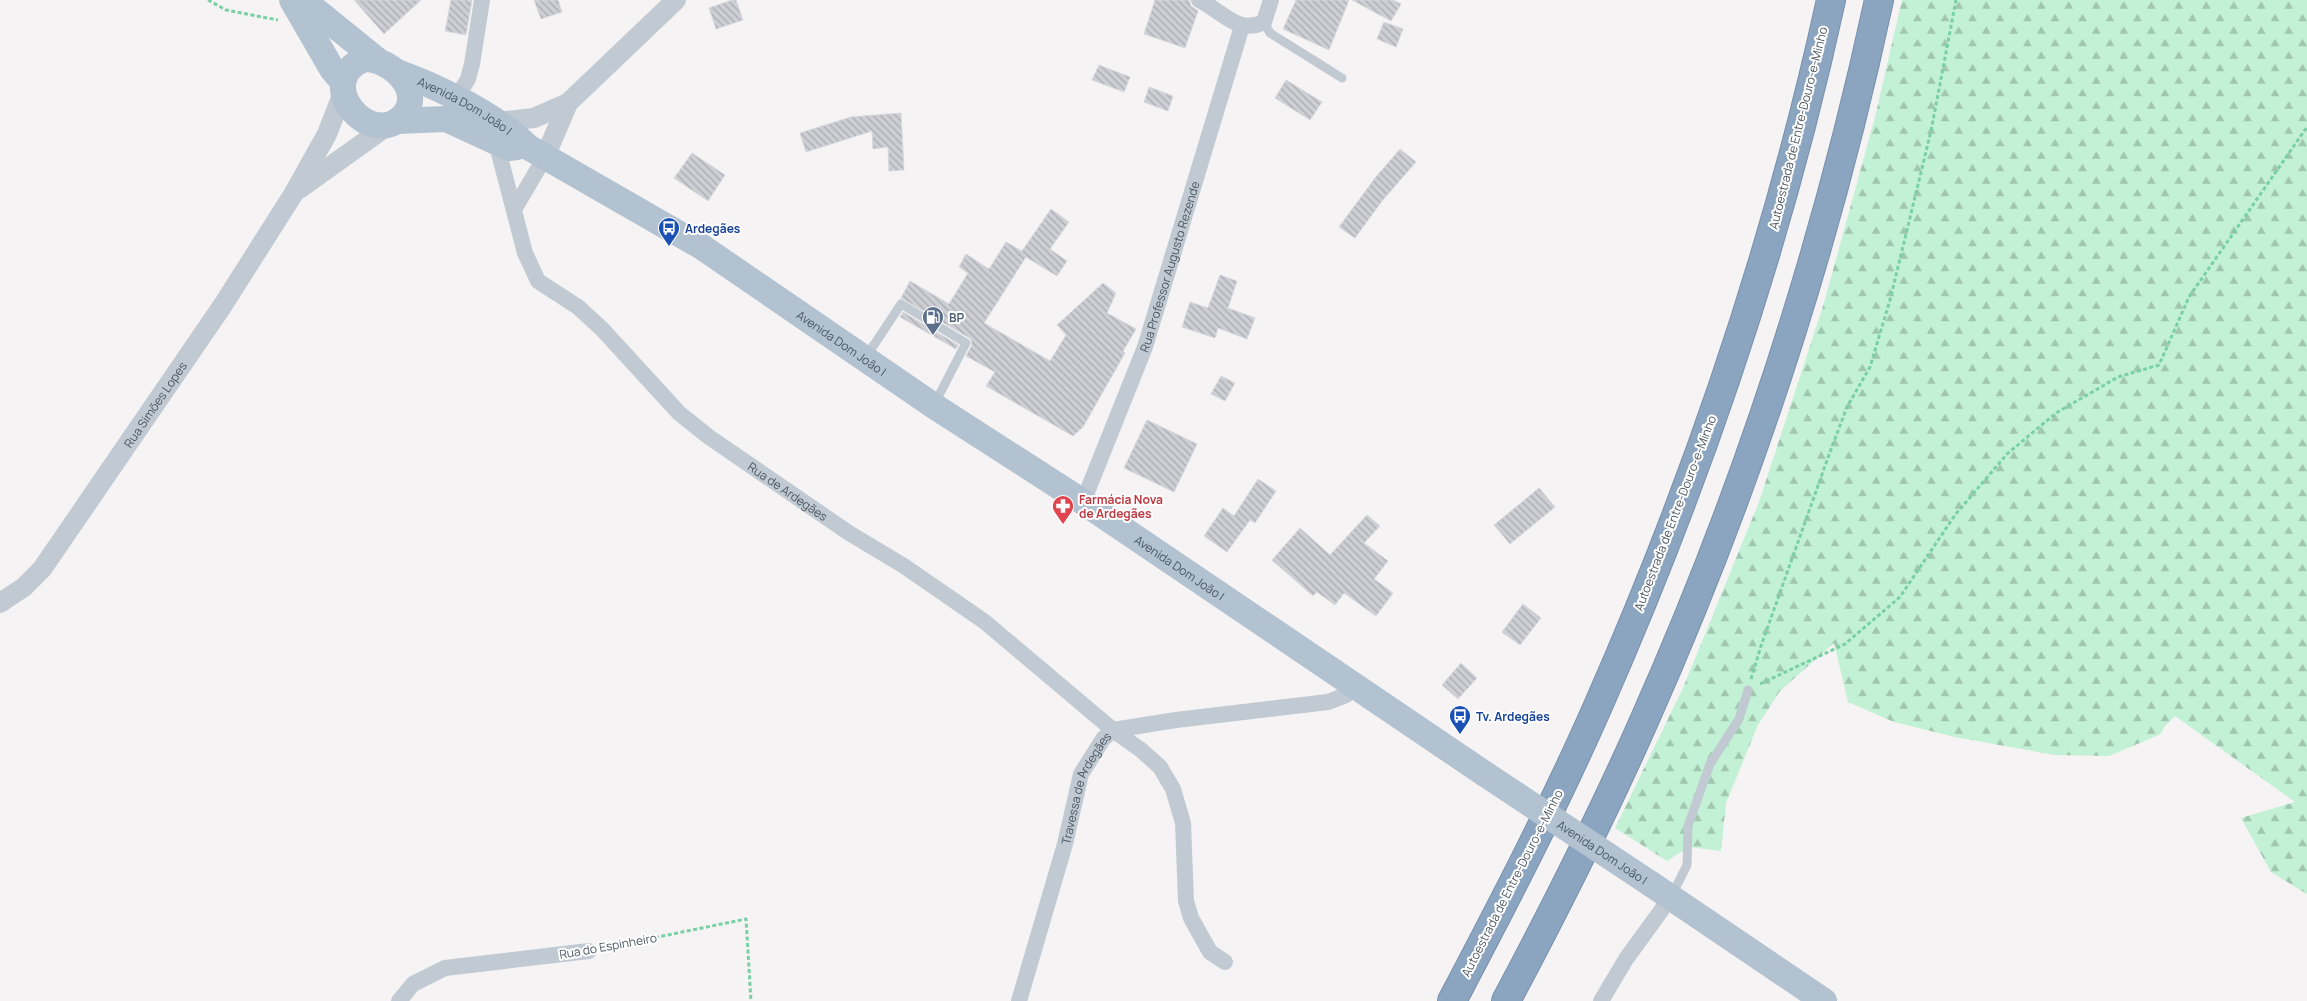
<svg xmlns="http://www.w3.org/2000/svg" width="2307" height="1001" viewBox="0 0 2307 1001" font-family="Manrope,sans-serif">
	<defs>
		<pattern id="forest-firs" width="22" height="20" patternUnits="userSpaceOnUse" patternTransform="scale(1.25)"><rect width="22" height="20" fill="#c3f1d5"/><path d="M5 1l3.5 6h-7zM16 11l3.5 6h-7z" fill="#a0c6b0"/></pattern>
		<pattern id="building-back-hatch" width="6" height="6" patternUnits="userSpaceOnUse" patternTransform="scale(1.25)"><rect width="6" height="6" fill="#cdcfd5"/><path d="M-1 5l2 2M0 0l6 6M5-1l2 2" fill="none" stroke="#a8abb0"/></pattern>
	</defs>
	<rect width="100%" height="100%" fill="#f5f3f3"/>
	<!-- forest -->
	<polygon fill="url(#forest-firs)" points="1902,0 2307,0 2307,894 2271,872 2241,818 2295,802 2175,716 2164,727 2161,734 2109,756 2054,755 1955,737 1894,722 1848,702 1834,643 1780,691 1758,725 1726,803 1721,851 1689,847 1667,861 1615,828 1683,688 1759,502 1824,303 1875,117"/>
	<!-- building -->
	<g fill="url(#building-back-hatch)" stroke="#d7d9de">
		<polygon points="354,0 421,0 384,34"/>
		<polygon points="451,0 472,0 466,35 445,31"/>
		<polygon points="534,0 558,0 562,12 541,19"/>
		<polygon points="732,0 736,0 743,20 716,29 709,8"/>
		<polygon points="1155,0 1189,0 1191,6 1198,11 1185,48 1144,34"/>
		<polygon points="1296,0 1349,0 1329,50 1283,29"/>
		<polygon points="1352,0 1393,0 1401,4 1391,21"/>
		<polygon points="1384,22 1403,29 1396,47 1377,39"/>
		<polygon points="1099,65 1130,77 1124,92 1092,80"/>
		<polygon points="1286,80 1322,102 1310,120 1275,98"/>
		<polygon points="1149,87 1173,96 1168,111 1144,102"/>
		<polygon points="901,113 904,170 889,171 888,147 873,149 872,131 806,152 800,133 851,117"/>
		<polygon points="1400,149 1416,162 1382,201 1355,238 1339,227 1375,178"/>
		<polygon points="692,153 725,175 708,201 674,178"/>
		<polygon points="1051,209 1069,222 1050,249 1067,261 1057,276 1026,257 984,323 1050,361 1066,335 1057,325 1103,283 1116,293 1107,313 1136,329 1123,351 1125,353 1083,427 1073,436 986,386 995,372 966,356 972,345 971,339 901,298 910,281 949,304 968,273 959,267 966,254 989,269 1006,242 1022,251"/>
		<polygon points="1220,275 1237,281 1228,308 1255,318 1247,339 1218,328 1215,338 1182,327 1190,302 1208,308"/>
		<polygon points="903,312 958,345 956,349 900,317"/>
		<polygon points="1221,376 1235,383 1225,401 1211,394"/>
		<polygon points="1147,420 1197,444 1174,492 1124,468"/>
		<polygon points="1258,479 1276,491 1255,523 1250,520 1227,552 1204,536 1223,508 1234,516"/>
		<polygon points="1539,488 1555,507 1510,544 1494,525"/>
		<polygon points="1367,515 1380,526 1364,543 1388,561 1374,579 1393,593 1376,616 1344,593 1335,605 1317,592 1313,596 1272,560 1300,528 1330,555"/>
		<polygon points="1523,604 1541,618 1520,645 1502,632"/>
		<polygon points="1461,663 1477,678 1458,699 1442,685"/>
	</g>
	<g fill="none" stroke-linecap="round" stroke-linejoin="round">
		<!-- motorway casing -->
		<g stroke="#7690ad" stroke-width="30">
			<g id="motorway">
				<path d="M1452 1001C1503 904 1554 806 1598 706 1698 479 1778 243 1831 0"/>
				<path d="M1506 1001C1555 909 1602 816 1644 721 1747 490 1826 247 1879 0"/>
			</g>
		</g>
		<!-- path -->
		<g stroke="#7ad0a6" stroke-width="3" stroke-dasharray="4 2.5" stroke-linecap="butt">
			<polyline points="208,0 226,10 278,20"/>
			<polyline points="1751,679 1761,646 1830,452 1847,407 1870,367 1890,300 1931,131 1956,0"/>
			<polyline points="1760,684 1845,644 1900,597 1955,515 2007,454 2056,413 2118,377 2159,365 2189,297 2307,127"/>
			<polyline points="604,948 746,919 751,1001"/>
		</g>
		<!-- service -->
		<g stroke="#c1cad2" stroke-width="9">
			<polyline points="1264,22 1270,33 1342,78"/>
			<polyline points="866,357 901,304 966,343 935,403"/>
			<polyline points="1672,895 1687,865 1688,826 1710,764 1739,719 1748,690"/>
		</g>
		<!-- minor -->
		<g stroke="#c1cad2" stroke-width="16">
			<path d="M1199 0C1222 11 1238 35 1264 22L1271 0"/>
			<polyline points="456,99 468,79 472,64 482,0"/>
			<path id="s1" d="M496 142 525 253 538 281 578 307 602 329 679 413 709 437 849 533 904 566 985 622 1113 730 1141 750 1160 767 1173 789 1183 823 1186 901 1191 918 1210 952 1225 962"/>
			<polyline points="515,208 545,157"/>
			<path id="s2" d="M1083 502 1145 347 1242 26"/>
			<polyline points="399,1001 413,984 445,968 589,951"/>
			<path id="s3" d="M1019 1001 1065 844 1081 774 1103 739 1113 730 1176 720 1328 702 1346 695 1355 687"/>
			<polyline points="1601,1001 1626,959 1671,897"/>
		</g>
		<!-- tertiary -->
		<g stroke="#c1cad2" stroke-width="20">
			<polyline points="497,122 534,118 568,103 676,0"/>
			<polyline points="545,157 568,103"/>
			<polyline points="299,189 387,126"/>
			<path id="s4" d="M0 603 24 587 42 569 223 305 294 193 327 134 343 93"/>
		</g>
		<!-- primary -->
		<g stroke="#b3c2d1" stroke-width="26">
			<polyline points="292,0 332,69 343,82"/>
			<polyline points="303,0 376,59"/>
			<path d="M365 59C392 59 425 92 403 116 369 151 311 80 365 59Z"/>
			<path id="s5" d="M397 72C437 86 498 116 528 147L702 247 934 406 1083 502 1485 774"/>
			<polyline points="397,121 446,119 509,148 517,147"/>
			<polyline points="1651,884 1824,1001"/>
		</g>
		<!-- motorway -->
		<use href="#motorway" stroke="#8ba5c1" stroke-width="28"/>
		<!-- primary-bridge -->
		<path stroke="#b3c2d1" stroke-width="26" id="s6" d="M1485 774 1651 884"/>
	</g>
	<!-- icons -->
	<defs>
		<g id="bus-pin" transform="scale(1.125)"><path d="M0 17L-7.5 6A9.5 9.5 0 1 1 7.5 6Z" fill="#1a4fb4" stroke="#fff"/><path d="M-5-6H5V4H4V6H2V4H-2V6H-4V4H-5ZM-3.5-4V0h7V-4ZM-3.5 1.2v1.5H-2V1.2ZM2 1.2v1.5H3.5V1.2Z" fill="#fff"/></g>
		<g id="fuel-pin" transform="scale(1.125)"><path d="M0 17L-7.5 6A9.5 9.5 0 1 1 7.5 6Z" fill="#5c6f8a" stroke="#fff"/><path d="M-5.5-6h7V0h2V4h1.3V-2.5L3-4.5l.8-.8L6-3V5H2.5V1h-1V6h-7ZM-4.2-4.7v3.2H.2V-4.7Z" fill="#fff"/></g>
		<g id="pharmacy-pin" transform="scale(1.125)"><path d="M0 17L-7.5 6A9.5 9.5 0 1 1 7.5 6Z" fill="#e0444e" stroke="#fff"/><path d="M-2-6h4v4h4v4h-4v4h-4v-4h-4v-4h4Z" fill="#fff"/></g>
	</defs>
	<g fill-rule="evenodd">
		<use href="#bus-pin" x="669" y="228"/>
		<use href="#fuel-pin" x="933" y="317"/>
		<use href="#pharmacy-pin" x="1063" y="506"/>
		<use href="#bus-pin" x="1460" y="716"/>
	</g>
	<g text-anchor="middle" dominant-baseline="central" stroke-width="4" stroke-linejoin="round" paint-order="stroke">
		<!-- street labels -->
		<g font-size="12" fill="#4a5661" stroke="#fff">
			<text stroke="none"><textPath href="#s5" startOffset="76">Avenida Dom João I</textPath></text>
			<text transform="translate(1798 128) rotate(-76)">Autoestrada de Entre-Douro-e-Minho</text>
			<text stroke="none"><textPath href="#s2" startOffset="251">Rua Professor Augusto Rezende</textPath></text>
			<text stroke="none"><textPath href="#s5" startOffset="522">Avenida Dom João I</textPath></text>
			<text stroke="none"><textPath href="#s4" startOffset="254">Rua Simões Lopes</textPath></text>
			<text stroke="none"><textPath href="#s1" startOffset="474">Rua de Ardegães</textPath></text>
			<text transform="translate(1675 513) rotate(-69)">Autoestrada de Entre-Douro-e-Minho</text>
			<text stroke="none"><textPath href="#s5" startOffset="928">Avenida Dom João I</textPath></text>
			<text stroke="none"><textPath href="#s3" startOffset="224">Travessa de Ardegães</textPath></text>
			<text stroke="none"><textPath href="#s6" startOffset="141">Avenida Dom João I</textPath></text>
			<text transform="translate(1512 883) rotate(-63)">Autoestrada de Entre-Douro-e-Minho</text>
			<text transform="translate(608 946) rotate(-10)">Rua do Espinheiro</text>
		</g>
		<!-- transit labels -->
		<g font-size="12" font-weight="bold" fill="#164399" stroke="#fff" text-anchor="start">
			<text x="685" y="228">Ardegães</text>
			<text x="1476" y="716">Tv. Ardegães</text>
		</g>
		<!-- service labels -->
		<g font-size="12" font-weight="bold" fill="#4e5e75" stroke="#fff" text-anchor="start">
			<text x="949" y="317">BP</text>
		</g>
		<!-- health labels -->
		<g font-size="12" font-weight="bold" fill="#be3a42" stroke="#fff" text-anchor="start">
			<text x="1079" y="499">Farmácia Nova<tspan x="1079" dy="14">de Ardegães</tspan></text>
		</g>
	</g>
</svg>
